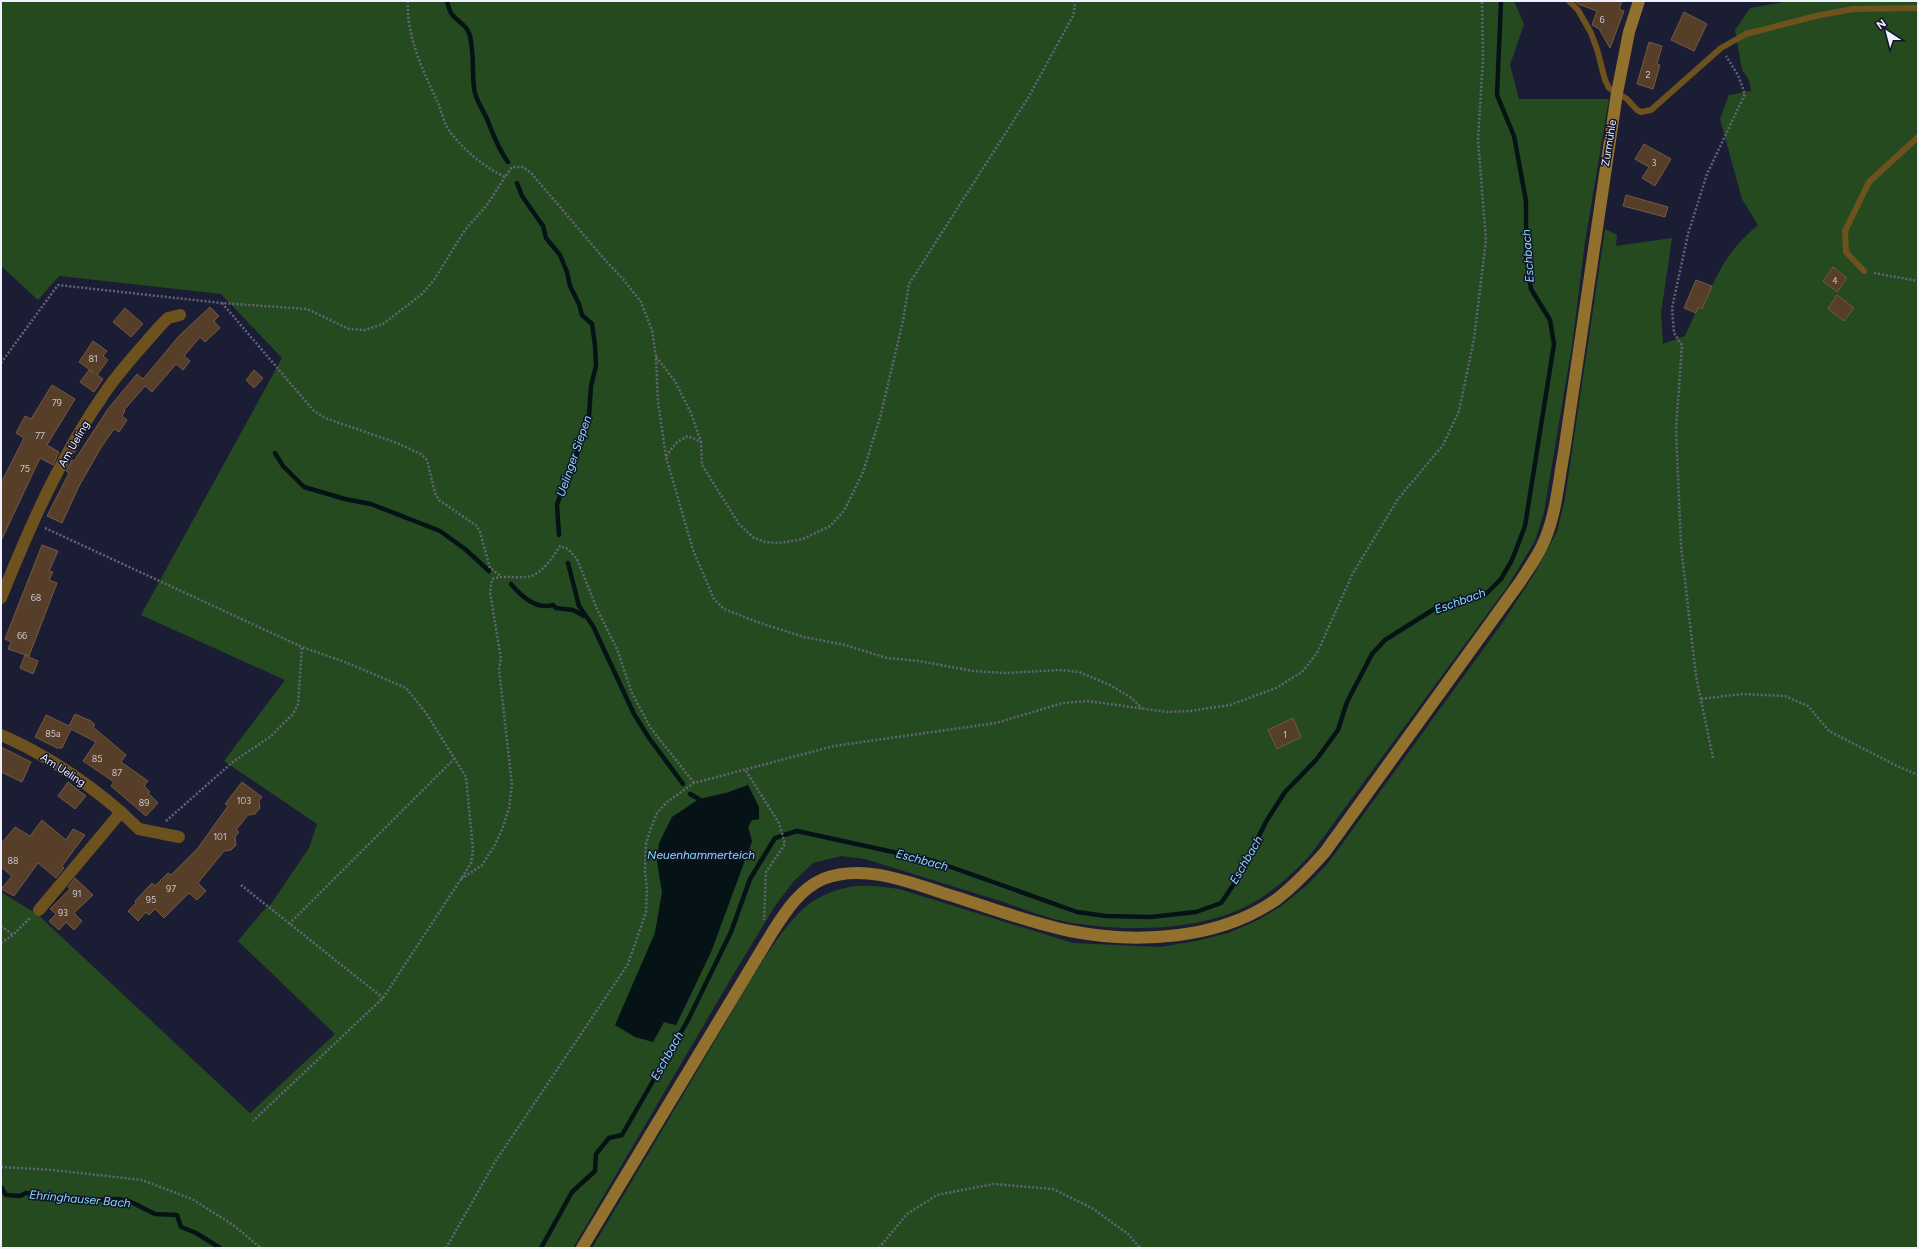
<svg xmlns="http://www.w3.org/2000/svg" width="1919" height="1249" viewBox="0 0 1919 1249" font-family="Figtree,sans-serif">
	<rect width="100%" height="100%" fill="#1b1d35"/>
	<!-- green -->
	<g fill="#264a20" fill-rule="evenodd">
		<path d="M1 1H1514L1524 24 1510 65 1519 99H1609L1585 242 1572 346 1544 512 1535 541 1507 587 1311 854C1289 878 1264 900 1234 912 1187 931 1122 931 1073 923 1047 919 1022 908 997 900 953 886 909 873 865 859L841 856 813 863 794 881 775 906 736 970 573 1248H1V892L37 914 250 1113 335 1034 238 941 262 912 271 904 309 848 317 824 224 761 285 680 141 615 282 358 221 294 59 276 38 300 1 266ZM748 785 759 819 752 820 748 827 752 841 711 952 676 1025 664 1022 616 1025 655 933 662 893 729 792Z"/>
		<path d="M1790 1H1918V1248H592C635 1176 678 1104 720 1032 741 998 782 919 815 900 845 883 866 884 899 889L1073 943 1160 947 1196 941 1228 933 1256 921 1280 907 1306 886 1329 862 1503 622 1534 574 1557 532 1565 498 1605 229 1617 235 1616 246 1672 238 1661 313 1663 344 1685 336 1698 307 1702 309C1718 272 1726 252 1758 225L1742 199 1720 119 1729 95 1751 91 1749 80 1742 70 1735 30 1750 8Z"/>
	</g>
	<!-- water -->
	<polygon fill="#051317" points="748,785 759,807 759,819 752,820 748,827 752,841 711,952 676,1025 664,1022 653,1042 635,1037 615,1025 655,933 662,893 657,861 659,843 672,817 699,799 729,792"/>
	<g fill="none" stroke-linecap="round" stroke-linejoin="round">
		<!-- stream -->
		<g stroke="#051317" stroke-width="4.5">
			<path d="M447 1C448 5 449 9 451 13 457 22 467 24 470 36 474 53 472 70 474 88 475 99 482 108 487 119 493 134 498 149 508 162"/>
			<polyline points="517,183 522,196 543,226 546,238 560,255 567,272 570,286 579,304 582,315 592,324 595,345 596,366 591,386 589,416 585,424 574,465 563,486 557,505 559,535"/>
			<polyline points="275,453 283,466 304,487 345,499 371,504 440,531 465,549 489,571"/>
			<polyline points="568,563 579,606 593,626 634,714 649,738 683,784"/>
			<path d="M511 584C521 596 536 610 553 605L556 608 573 610 584 616"/>
			<polyline points="690,794 699,799"/>
			<polyline points="1,1187 6,1195 20,1196 26,1193 45,1196 96,1200 118,1199 131,1202 155,1214 177,1215 181,1227 196,1233 220,1248"/>
			<polyline points="541,1248 572,1192 595,1171 596,1154 609,1138 622,1135 688,1020 731,932 750,879 775,838 797,831 934,861 1077,912 1106,916 1151,917 1196,912 1221,903 1236,881 1267,820 1285,792 1316,760 1338,730 1347,702 1372,654 1385,640 1439,606 1486,594 1501,579 1512,560 1525,526 1554,344 1550,320 1531,289 1526,255 1526,201 1514,136 1497,95 1501,1"/>
		</g>
	</g>
	<!-- building -->
	<g fill="#563e29" stroke="#725944">
		<polygon points="1575,1 1622,1 1619,9 1624,11 1610,48 1599,29 1592,25 1597,11 1578,4"/>
		<polygon points="1684,12 1707,24 1694,51 1671,40"/>
		<polygon points="1649,42 1662,46 1657,64 1660,65 1653,89 1637,84"/>
		<polygon points="1644,144 1671,159 1655,186 1642,178 1649,167 1635,159"/>
		<polygon points="1626,195 1668,207 1665,217 1623,206"/>
		<polygon points="1833,267 1847,278 1837,292 1823,281"/>
		<polygon points="1696,280 1712,286 1702,309 1698,307 1696,313 1684,308"/>
		<polygon points="1837,295 1854,308 1844,321 1828,309"/>
		<polygon points="210,307 219,316 214,321 220,328 205,342 200,337 184,356 190,361 183,370 176,364 152,392 145,386 124,410 125,411 122,416 127,420 119,432 114,429 102,446 79,486 62,523 47,516 69,473 66,471 72,460 74,461 108,409 137,374 143,379 179,336"/>
		<polygon points="125,308 143,324 131,337 113,322"/>
		<polygon points="93,341 107,351 103,356 108,360 97,375 103,379 94,392 80,382 89,370 93,372 79,362"/>
		<polygon points="254,370 263,378 254,388 246,380"/>
		<polygon points="52,385 75,399 47,445 59,452 53,465 40,458 1,541 1,483 24,438 16,433 25,416 31,419"/>
		<polygon points="42,545 58,551 49,571 53,572 49,580 57,583 29,656 8,649 11,642 5,639"/>
		<polygon points="25,655 38,661 33,674 20,668"/>
		<polygon points="75,714 91,721 95,725 93,727 126,755 121,762 148,781 144,786 150,792 148,793 158,803 146,816 111,786 114,782 83,761 96,742 71,729 62,748 57,748 35,737 46,715 69,726"/>
		<polygon points="1293,718 1301,737 1277,749 1268,730"/>
		<polygon points="1,747 31,762 22,782 1,772"/>
		<polygon points="68,782 86,796 75,809 58,796"/>
		<polygon points="242,782 262,797 259,801 260,808 255,814 248,815 236,830 239,832 235,837 236,845 231,850 224,851 198,883 206,891 197,900 189,893 164,918 155,909 149,915 146,912 138,921 128,911 136,903 135,901 152,883 155,886 168,873 171,875 198,848 228,806 225,804"/>
		<polygon points="42,820 66,840 73,829 85,835 62,866 64,868 56,878 38,863 14,896 1,889 12,876 1,867 1,844 15,827 30,836"/>
		<polygon points="75,878 93,895 74,913 82,921 74,930 66,922 59,930 49,921 56,914 50,909 70,889 68,887"/>
	</g>
	<g fill="none" stroke-linecap="round" stroke-linejoin="round">
		<!-- path -->
		<g stroke="#626579" stroke-width="2.5" stroke-dasharray="2 2" stroke-linecap="butt">
			<path d="M408 1C406 37 424 73 439 105 442 114 445 126 451 133 466 152 483 166 505 177L512 167H523L531 173 606 261 622 278 641 302 652 330 656 357 658 402 666 457 693 550 714 599 724 609 760 623 804 637 845 645 887 658 919 661 973 671 1005 673 1060 670 1079 672 1110 685 1130 697 1142 708"/>
			<polyline points="1874,273 1918,281"/>
			<polyline points="222,303 314,411 325,418 397,443 421,454 427,460 435,493 439,500 477,526 480,532 490,568 501,576"/>
			<polyline points="656,357 675,381 691,413 701,442"/>
			<polyline points="1,363 58,285 221,303 307,309 349,329 365,330 383,324 422,294 434,280 465,230 487,205 505,177"/>
			<polyline points="666,456 677,442 688,436 701,442 702,465 739,524 754,538 765,542 780,543 803,539 830,526 844,511 863,472 880,418 903,321 909,284 1028,98 1073,16 1075,6 1073,1"/>
			<polyline points="45,528 302,647 345,662 406,688 426,713 466,777 473,850 471,863 461,879 383,998 253,1121"/>
			<polyline points="1701,699 1742,694 1785,696 1808,706 1829,731 1897,766 1918,775"/>
			<polyline points="1713,758 1696,676 1681,546 1676,429 1682,345 1674,333 1672,308 1688,234 1707,174 1745,94 1738,75 1726,56"/>
			<polyline points="746,771 779,823 785,844 766,872 764,920"/>
			<polyline points="166,821 234,761 270,737 293,714 298,704 302,647"/>
			<path d="M461 879 482 865 495 845 503 827 509 808 512 785 499 669 501 659 490 592 492 579C504 575 513 578 526 577 541 576 552 558 560 546L568 549 577 559 597 609 617 649 632 693 650 727 694 783"/>
			<polyline points="241,885 383,998"/>
			<polyline points="289,924 455,758"/>
			<polyline points="1,926 13,935"/>
			<polyline points="1,943 13,935 30,918"/>
			<polyline points="1,1167 53,1170 142,1180 192,1199 233,1225 261,1248"/>
			<polyline points="446,1248 495,1162 628,964 646,912 647,890 645,872 646,844 650,831 657,813 667,802 694,783 834,746 996,723 1063,703 1088,701 1167,712 1190,711 1230,705 1276,688 1302,672 1317,653 1353,573 1398,499 1443,445 1459,411 1474,339 1486,240 1478,140 1483,58 1482,1"/>
			<polyline points="879,1248 907,1214 937,1195 993,1184 1053,1189 1092,1208 1128,1234 1140,1248"/>
		</g>
		<!-- service -->
		<g stroke="#6d521d" stroke-width="6">
			<polyline points="1569,1 1578,10 1591,33 1597,49 1605,80 1609,88 1627,99 1637,110 1641,112 1651,110 1721,48 1746,34 1816,16 1853,9 1918,8"/>
			<polyline points="1864,271 1846,252 1845,231 1869,182 1918,137"/>
		</g>
		<!-- minor -->
		<g stroke="#6d521d" stroke-width="12">
			<path d="M1 598C30 526 61 455 106 391 122 368 142 347 160 326L168 318 180 315"/>
			<path d="M1 735C45 754 85 781 121 812L39 910"/>
			<polyline points="121,812 139,829 179,837"/>
		</g>
		<!-- secondary -->
		<path stroke="#92702d" stroke-width="12" d="M582 1248 773 931C786 911 800 889 823 879 861 864 904 880 940 892 983 905 1026 922 1070 931 1137 944 1219 940 1277 899 1295 885 1310 869 1325 852L1520 582C1527 571 1535 560 1541 548 1556 519 1558 483 1564 452L1617 93 1629 32 1639 1"/>
	</g>
	<g text-anchor="middle" dominant-baseline="central" stroke-width="3" stroke-linejoin="round" paint-order="stroke">
		<!-- number labels -->
		<g font-size="9" fill="#c8c4ca">
			<text x="1602" y="19">6</text>
			<text x="1648" y="74">2</text>
			<text x="1654" y="162">3</text>
			<text x="1835" y="280">4</text>
			<text x="93" y="358">81</text>
			<text x="57" y="402">79</text>
			<text x="40" y="435">77</text>
			<text x="25" y="468">75</text>
			<text x="36" y="597">68</text>
			<text x="22" y="635">66</text>
			<text x="53" y="733">85a</text>
			<text x="1285" y="734">1</text>
			<text x="97" y="758">85</text>
			<text x="117" y="772">87</text>
			<text x="244" y="800">103</text>
			<text x="144" y="802">89</text>
			<text x="220" y="836">101</text>
			<text x="13" y="860">88</text>
			<text x="171" y="888">97</text>
			<text x="77" y="893">91</text>
			<text x="151" y="899">95</text>
			<text x="63" y="912">93</text>
		</g>
		<!-- street labels -->
		<g font-size="11" fill="#eef1ff" stroke="#12142b">
			<text transform="translate(1609 143) rotate(-81)">Zurmühle</text>
			<text transform="translate(74 444) rotate(-60)">Am Ueling</text>
			<text transform="translate(63 770) rotate(33)">Am Ueling</text>
		</g>
		<!-- water labels -->
		<g font-size="12" font-style="italic" fill="#8adbf4" stroke="#12142b">
			<text transform="translate(1528 256) rotate(-94)">Eschbach</text>
			<text transform="translate(574 456) rotate(-71)">Uelinger Siepen</text>
			<text transform="translate(1460 601) rotate(-20)">Eschbach</text>
			<text x="701" y="855">Neuenhammerteich</text>
			<text transform="translate(922 860) rotate(15)">Eschbach</text>
			<text transform="translate(1246 860) rotate(-60)">Eschbach</text>
			<text transform="translate(667 1056) rotate(-61)">Eschbach</text>
			<text transform="translate(80 1199) rotate(5)">Ehringhauser Bach</text>
		</g>
	</g>
	<!-- border -->
	<rect width="1919" height="1249" fill="none" stroke="#eef1ff" stroke-width="4"/>
	<!-- north arrow -->
	<g transform="translate(1887 32) rotate(324)" stroke="#12142b" stroke-width="3" paint-order="stroke">
	<path d="M0-3L7 15L0 10L-7 15Z" fill="#eef1ff"/>
	<text y="-6" font-size="11" font-weight="bold" text-anchor="middle" fill="#eef1ff">N</text>
	</g>
</svg>
